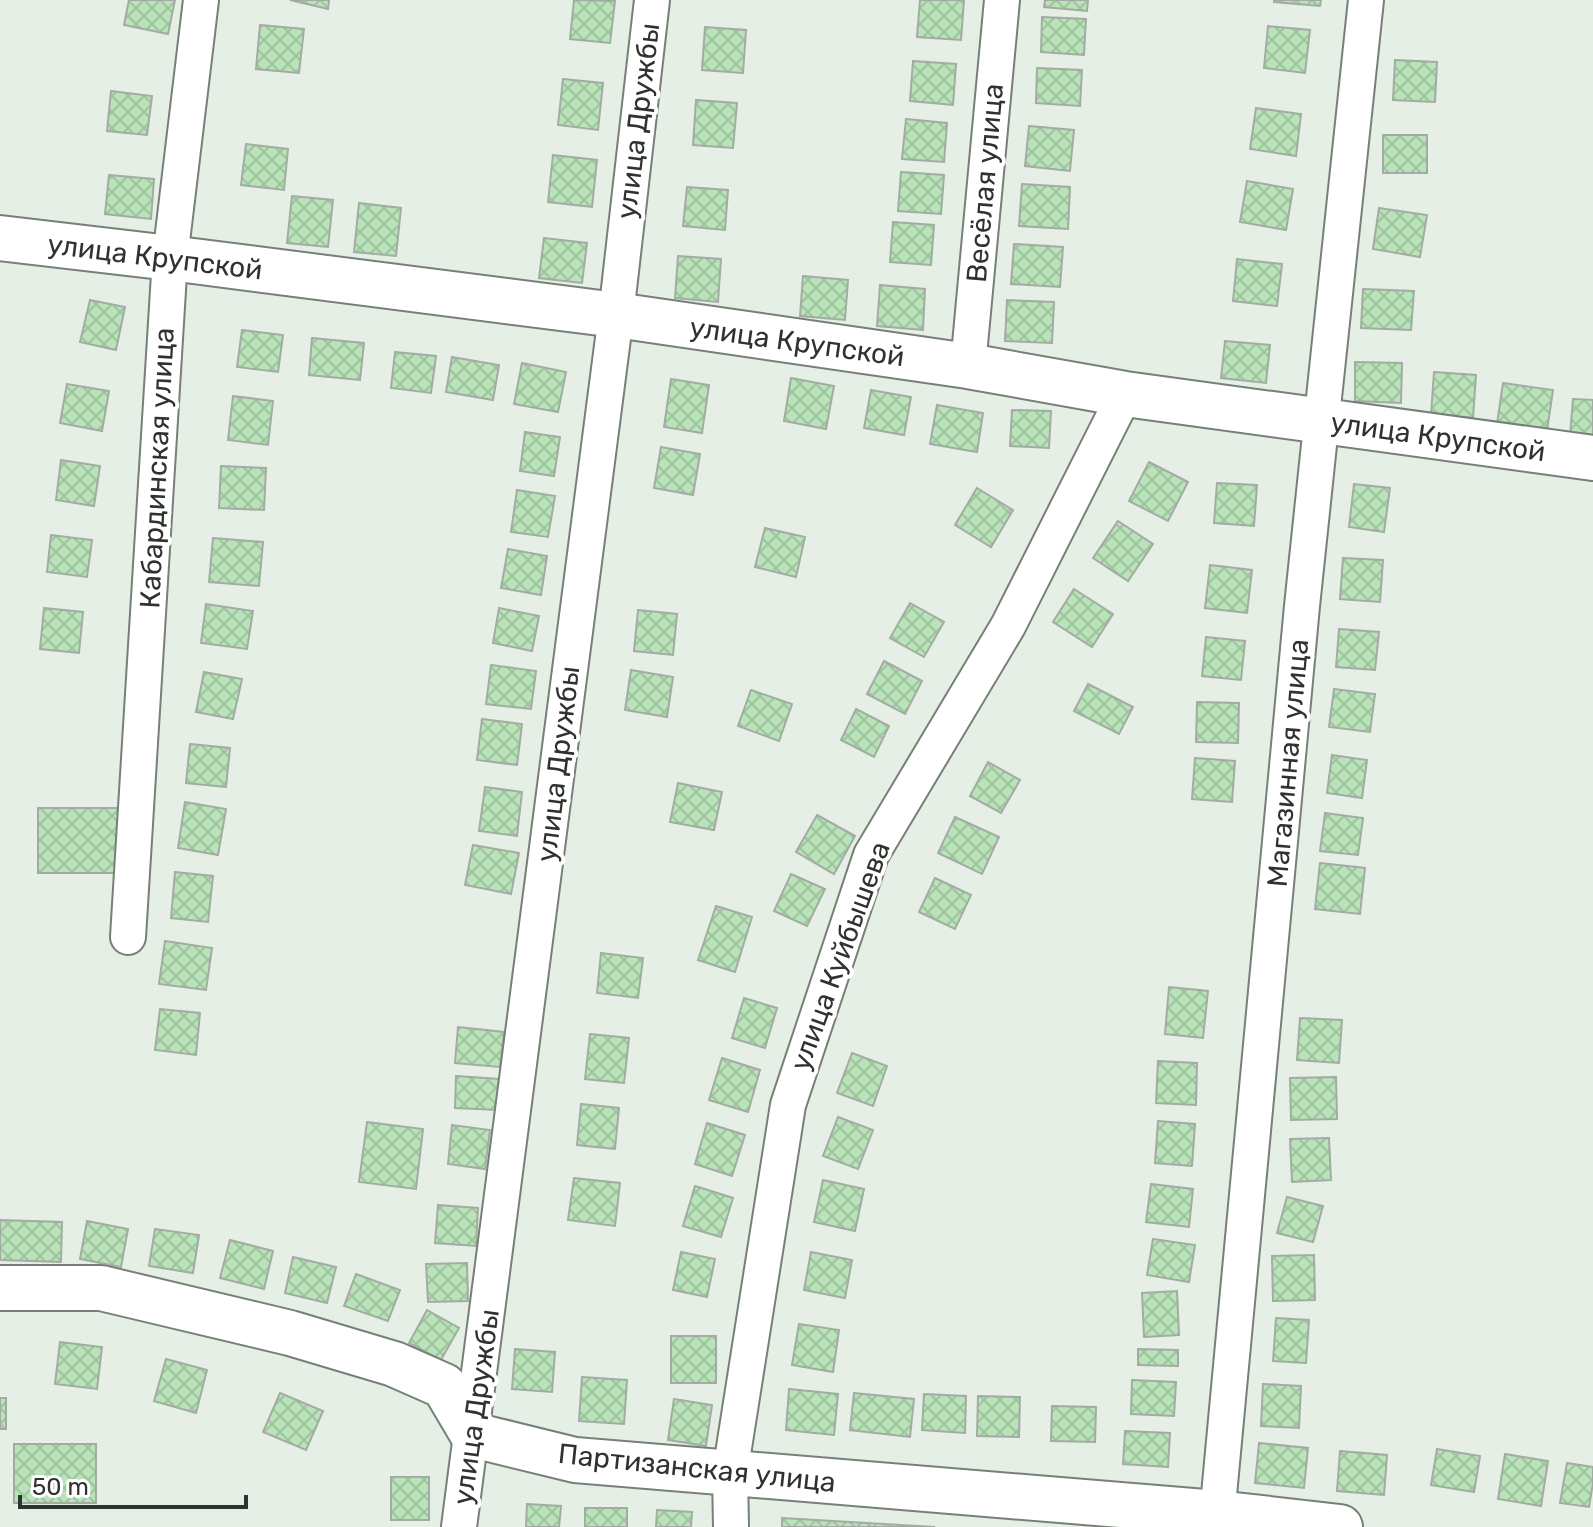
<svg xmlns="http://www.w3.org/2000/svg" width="1593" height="1527" viewBox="0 0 1593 1527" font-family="Rubik,sans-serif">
	<defs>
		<pattern id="building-cross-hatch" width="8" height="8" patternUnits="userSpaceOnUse" patternTransform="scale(2)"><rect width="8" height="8" fill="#b9e3b8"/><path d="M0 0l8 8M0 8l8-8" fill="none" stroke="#9fc39e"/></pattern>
	</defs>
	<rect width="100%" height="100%" fill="#e5efe5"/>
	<!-- building -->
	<g fill="url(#building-cross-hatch)" stroke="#a3aca3" stroke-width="2">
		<polygon points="129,0 175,0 168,34 124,25"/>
		<polygon points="290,0 329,0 328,9"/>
		<polygon points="574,0 615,1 610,43 570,39"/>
		<polygon points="920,0 964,0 961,40 917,37"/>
		<polygon points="1045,0 1088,0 1087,11 1044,7"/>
		<polygon points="1274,0 1321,0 1320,6 1274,2"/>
		<polygon points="1042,17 1086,19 1084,55 1041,52"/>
		<polygon points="260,25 304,29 299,73 256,69"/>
		<polygon points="1268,26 1310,30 1305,73 1264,68"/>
		<polygon points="705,27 746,30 743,73 702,70"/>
		<polygon points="1395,60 1437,62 1435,102 1393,100"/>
		<polygon points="913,61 956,64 953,105 910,101"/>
		<polygon points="1037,68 1082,70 1080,106 1036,103"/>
		<polygon points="563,79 603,83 598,130 558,125"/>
		<polygon points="111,91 152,96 147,135 107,131"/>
		<polygon points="696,100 737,103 733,148 693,145"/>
		<polygon points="1256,108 1301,114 1296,156 1250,149"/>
		<polygon points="906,119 947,123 944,162 902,159"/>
		<polygon points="1029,126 1074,130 1070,171 1025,166"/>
		<rect x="1383" y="135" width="44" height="38"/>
		<polygon points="246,144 288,149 284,190 241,185"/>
		<polygon points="553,155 597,160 592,207 548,202"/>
		<polygon points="901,172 944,175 941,214 898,211"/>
		<polygon points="109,175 154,179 151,219 105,214"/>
		<polygon points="1247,181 1293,189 1286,230 1240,222"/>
		<polygon points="1022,184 1070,187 1068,229 1019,226"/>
		<polygon points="687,187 728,190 725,230 683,226"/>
		<polygon points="292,196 333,200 328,247 287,243"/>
		<polygon points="359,203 401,208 396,256 354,252"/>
		<polygon points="1379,208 1427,215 1420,257 1373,249"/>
		<polygon points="893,222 934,225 931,265 890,262"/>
		<polygon points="544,238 587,243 582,283 539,278"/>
		<polygon points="1014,244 1063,247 1060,287 1011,284"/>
		<polygon points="678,256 721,259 718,302 675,298"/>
		<polygon points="1237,259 1282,264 1277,306 1233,301"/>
		<polygon points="803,276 848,280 845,320 800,316"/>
		<polygon points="880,285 925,289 923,330 877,326"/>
		<polygon points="1363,289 1414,291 1411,330 1361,328"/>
		<polygon points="90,300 125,307 116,350 80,342"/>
		<polygon points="1007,300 1054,302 1052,343 1005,341"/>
		<polygon points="242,330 283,335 278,372 237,367"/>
		<polygon points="312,338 364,343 360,380 309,375"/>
		<polygon points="1225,341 1270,345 1266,383 1221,378"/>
		<polygon points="395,352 436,356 431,393 391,388"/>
		<polygon points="452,357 499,365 493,400 446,392"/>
		<polygon points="1355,362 1402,363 1401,403 1355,401"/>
		<polygon points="522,363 566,372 558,412 514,404"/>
		<polygon points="1434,372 1476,375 1473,418 1431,415"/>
		<polygon points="791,378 834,386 826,429 784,421"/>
		<polygon points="671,379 709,385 702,433 664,427"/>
		<polygon points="1503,383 1553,390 1547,431 1497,424"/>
		<polygon points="67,384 109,391 102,431 60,423"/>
		<polygon points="871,390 911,397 904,435 864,428"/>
		<polygon points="233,396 273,401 268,445 228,440"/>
		<polygon points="1573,399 1593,400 1593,436 1570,435"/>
		<polygon points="937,405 983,413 977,452 930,444"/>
		<polygon points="1012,410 1051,411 1049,448 1010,446"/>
		<polygon points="525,432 560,437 554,476 520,471"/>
		<polygon points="661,447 700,454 693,495 654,488"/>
		<polygon points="61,460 100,466 94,506 56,500"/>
		<polygon points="1149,462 1188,482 1168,521 1129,501"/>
		<polygon points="221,466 266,468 264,510 219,508"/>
		<polygon points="1217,483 1257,485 1254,526 1214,523"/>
		<polygon points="1354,484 1390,488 1384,532 1349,527"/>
		<polygon points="977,488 1013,510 991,547 955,525"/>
		<polygon points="517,490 555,496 548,537 511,532"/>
		<polygon points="1118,521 1153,544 1128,581 1093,558"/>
		<polygon points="765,528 805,537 796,577 755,567"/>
		<polygon points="51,535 92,540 87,577 47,572"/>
		<polygon points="213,538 263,542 259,586 209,582"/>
		<polygon points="508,549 547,556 541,595 501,588"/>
		<polygon points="1343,558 1383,560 1380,602 1340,599"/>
		<polygon points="1210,565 1252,570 1247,613 1205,608"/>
		<polygon points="1074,589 1113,614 1092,647 1053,622"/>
		<polygon points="910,603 944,622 924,657 890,638"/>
		<polygon points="206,604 253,611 247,649 201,643"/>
		<polygon points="44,608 83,612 79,653 40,649"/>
		<polygon points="499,608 539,616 532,651 493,643"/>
		<polygon points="638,610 677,614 673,655 634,651"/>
		<polygon points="1339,629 1379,632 1375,670 1336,667"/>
		<polygon points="1206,637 1245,641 1241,680 1202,676"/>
		<polygon points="884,661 922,681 905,714 867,694"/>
		<polygon points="491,665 536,671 531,709 486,704"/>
		<polygon points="631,670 673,677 667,717 625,710"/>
		<polygon points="204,672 242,679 233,719 196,712"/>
		<polygon points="1088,684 1133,707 1119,734 1074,711"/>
		<polygon points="1334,689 1375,694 1370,732 1329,727"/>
		<polygon points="751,690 792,704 779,741 738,726"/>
		<polygon points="1197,702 1239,703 1238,743 1196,742"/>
		<polygon points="856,709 889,726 874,757 841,740"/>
		<polygon points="482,719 522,724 517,765 477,760"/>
		<polygon points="190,744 230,748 226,787 186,783"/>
		<polygon points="1332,755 1367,760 1362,798 1327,793"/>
		<polygon points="1195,758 1235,761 1232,802 1192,799"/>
		<polygon points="988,762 1020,780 1001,813 970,796"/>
		<polygon points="678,783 722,792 714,830 670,822"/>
		<polygon points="485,787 522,792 517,836 479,831"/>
		<polygon points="185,802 226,809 218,855 178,848"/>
		<rect x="38" y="808" width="82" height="65"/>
		<polygon points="1325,813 1363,818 1358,855 1320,851"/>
		<polygon points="817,815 855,836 834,874 796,852"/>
		<polygon points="955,817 999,837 982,874 938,853"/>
		<polygon points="473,845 519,853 511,894 465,885"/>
		<polygon points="1320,863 1365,868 1360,914 1315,909"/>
		<polygon points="175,872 213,876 208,922 171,918"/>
		<polygon points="791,874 825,889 807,926 774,911"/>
		<polygon points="935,878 971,895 955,929 919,912"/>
		<polygon points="716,906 752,917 735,972 698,960"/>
		<polygon points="165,941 212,948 206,990 159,984"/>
		<polygon points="601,953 643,958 638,998 597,993"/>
		<polygon points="1169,987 1208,991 1203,1038 1165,1034"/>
		<polygon points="744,998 777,1008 765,1048 732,1038"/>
		<polygon points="160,1009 200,1013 196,1055 155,1050"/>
		<polygon points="1300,1018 1342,1020 1339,1063 1297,1060"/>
		<polygon points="458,1027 504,1032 500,1067 455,1063"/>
		<polygon points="590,1034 629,1038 624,1083 585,1079"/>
		<polygon points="852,1053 887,1066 873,1106 837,1093"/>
		<polygon points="722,1058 760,1070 748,1112 709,1100"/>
		<polygon points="1158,1061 1197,1063 1196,1105 1156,1103"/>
		<polygon points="456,1076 499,1079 497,1110 455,1108"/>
		<polygon points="1336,1077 1337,1119 1291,1120 1290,1078"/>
		<polygon points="581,1104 619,1108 615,1149 577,1145"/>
		<polygon points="838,1117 873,1130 858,1169 823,1156"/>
		<polygon points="1158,1121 1195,1124 1192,1166 1155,1163"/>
		<polygon points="367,1122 423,1129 416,1189 359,1182"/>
		<polygon points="707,1123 745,1135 732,1176 695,1164"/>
		<polygon points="452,1125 490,1130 485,1169 448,1164"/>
		<polygon points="1329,1138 1331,1180 1292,1182 1290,1139"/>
		<polygon points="574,1178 620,1183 615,1226 568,1220"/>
		<polygon points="823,1180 864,1189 855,1231 814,1222"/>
		<polygon points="1151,1184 1193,1189 1189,1227 1146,1222"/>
		<polygon points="695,1186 733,1198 721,1237 683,1226"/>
		<polygon points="1287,1197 1323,1206 1313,1242 1277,1233"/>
		<polygon points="438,1205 478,1208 476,1246 435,1243"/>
		<polygon points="0,1220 62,1222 61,1262 0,1260"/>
		<polygon points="87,1221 128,1229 121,1267 80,1259"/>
		<polygon points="155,1229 199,1235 193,1273 149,1266"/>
		<polygon points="1153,1239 1195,1245 1189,1282 1147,1275"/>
		<polygon points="230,1240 273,1251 264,1289 220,1278"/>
		<polygon points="681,1252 715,1259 707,1297 673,1290"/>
		<polygon points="811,1252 852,1260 845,1298 804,1290"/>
		<polygon points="1314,1255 1315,1300 1273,1301 1272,1256"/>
		<polygon points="293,1257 336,1267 327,1303 285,1293"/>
		<polygon points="467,1263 468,1301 428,1302 426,1264"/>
		<polygon points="356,1274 400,1290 388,1321 344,1306"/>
		<polygon points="1177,1291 1179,1335 1144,1337 1142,1293"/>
		<polygon points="427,1310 459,1328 441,1360 409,1343"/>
		<polygon points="1276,1318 1309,1320 1306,1363 1273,1361"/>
		<polygon points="799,1324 839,1330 833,1372 792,1365"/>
		<rect x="671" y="1336" width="45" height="47"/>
		<polygon points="60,1342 102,1347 97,1389 55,1384"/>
		<polygon points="515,1349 555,1352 552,1392 512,1389"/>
		<polygon points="1138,1349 1178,1350 1178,1366 1138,1365"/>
		<polygon points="166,1359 207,1370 196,1413 154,1401"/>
		<polygon points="582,1377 627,1380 624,1424 579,1421"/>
		<polygon points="1132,1380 1176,1382 1174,1416 1131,1414"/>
		<polygon points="1263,1384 1301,1386 1299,1428 1261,1426"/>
		<polygon points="789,1389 838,1394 834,1435 786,1430"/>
		<polygon points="280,1393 323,1411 306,1450 263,1432"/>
		<polygon points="854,1393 914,1399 910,1437 850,1430"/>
		<polygon points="924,1394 966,1396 965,1433 922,1430"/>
		<polygon points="978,1396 1020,1397 1019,1437 977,1436"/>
		<rect x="0" y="1398" width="6" height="31"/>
		<polygon points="674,1399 712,1405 706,1446 668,1440"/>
		<polygon points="1052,1406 1096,1407 1095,1442 1051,1441"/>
		<polygon points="1125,1431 1170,1433 1168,1467 1123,1464"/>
		<polygon points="1259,1443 1308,1448 1304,1488 1255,1483"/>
		<rect x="14" y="1444" width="82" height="59"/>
		<polygon points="1437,1449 1480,1456 1474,1492 1431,1485"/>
		<polygon points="1340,1451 1387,1455 1384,1495 1337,1491"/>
		<polygon points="1505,1454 1548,1461 1541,1506 1498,1499"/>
		<polygon points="1567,1463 1593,1467 1593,1483 1589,1507 1560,1503"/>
		<rect x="391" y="1477" width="38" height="43"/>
		<polygon points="527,1504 561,1506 559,1527 526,1527"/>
		<rect x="585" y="1508" width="42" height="19"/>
		<polygon points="657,1510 692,1512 691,1527 656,1527"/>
		<polygon points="782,1518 935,1527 782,1527"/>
	</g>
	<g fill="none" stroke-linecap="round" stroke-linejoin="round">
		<!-- minor casing -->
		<g stroke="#778077" stroke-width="38">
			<g id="minor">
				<polyline points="968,366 1002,0"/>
				<polyline points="128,937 170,258 201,0"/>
				<polyline points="459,1527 616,315 652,0"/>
				<polyline points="731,1527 730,1473 788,1105 871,855 1008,626 1125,394"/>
				<polyline points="1216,1527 1302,606 1366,0"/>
			</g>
		</g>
		<!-- tertiary casing -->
		<g stroke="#778077" stroke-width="48">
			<g id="tertiary">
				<polyline points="0,238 170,258 616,315 968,366 1125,394 1593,458"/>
				<polyline points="0,1288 101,1288 290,1333 394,1364 444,1386 473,1435 575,1460 1217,1513 1340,1527"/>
			</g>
		</g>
		<!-- minor -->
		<use href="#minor" stroke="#fff" stroke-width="34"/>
		<!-- tertiary -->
		<use href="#tertiary" stroke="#fff" stroke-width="44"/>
	</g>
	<g text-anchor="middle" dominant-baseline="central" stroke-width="8" stroke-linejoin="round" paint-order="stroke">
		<!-- street labels -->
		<g font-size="28" fill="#2f332f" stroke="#fff">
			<text transform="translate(638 121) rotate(-83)">улица Дружбы</text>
			<text transform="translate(985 183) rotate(-85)">Весёлая улица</text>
			<text transform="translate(155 257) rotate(7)">улица Крупской</text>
			<text transform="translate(797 342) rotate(8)">улица Крупской</text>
			<text transform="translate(1438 437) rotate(8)">улица Крупской</text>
			<text transform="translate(157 468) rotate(-87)">Кабардинская улица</text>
			<text transform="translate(1288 763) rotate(-85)">Магазинная улица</text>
			<text transform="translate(558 764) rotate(-83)">улица Дружбы</text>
			<text transform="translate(840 956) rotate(-70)">улица Куйбышева</text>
			<text transform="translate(476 1407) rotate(-82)">улица Дружбы</text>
			<text transform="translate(697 1468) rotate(6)">Партизанская улица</text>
		</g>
	</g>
	<!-- scale -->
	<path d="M20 1495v12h226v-12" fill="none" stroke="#2f332f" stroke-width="4"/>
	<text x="32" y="1495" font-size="24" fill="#2f332f" stroke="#ffffff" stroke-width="6" paint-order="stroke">50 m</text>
</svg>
